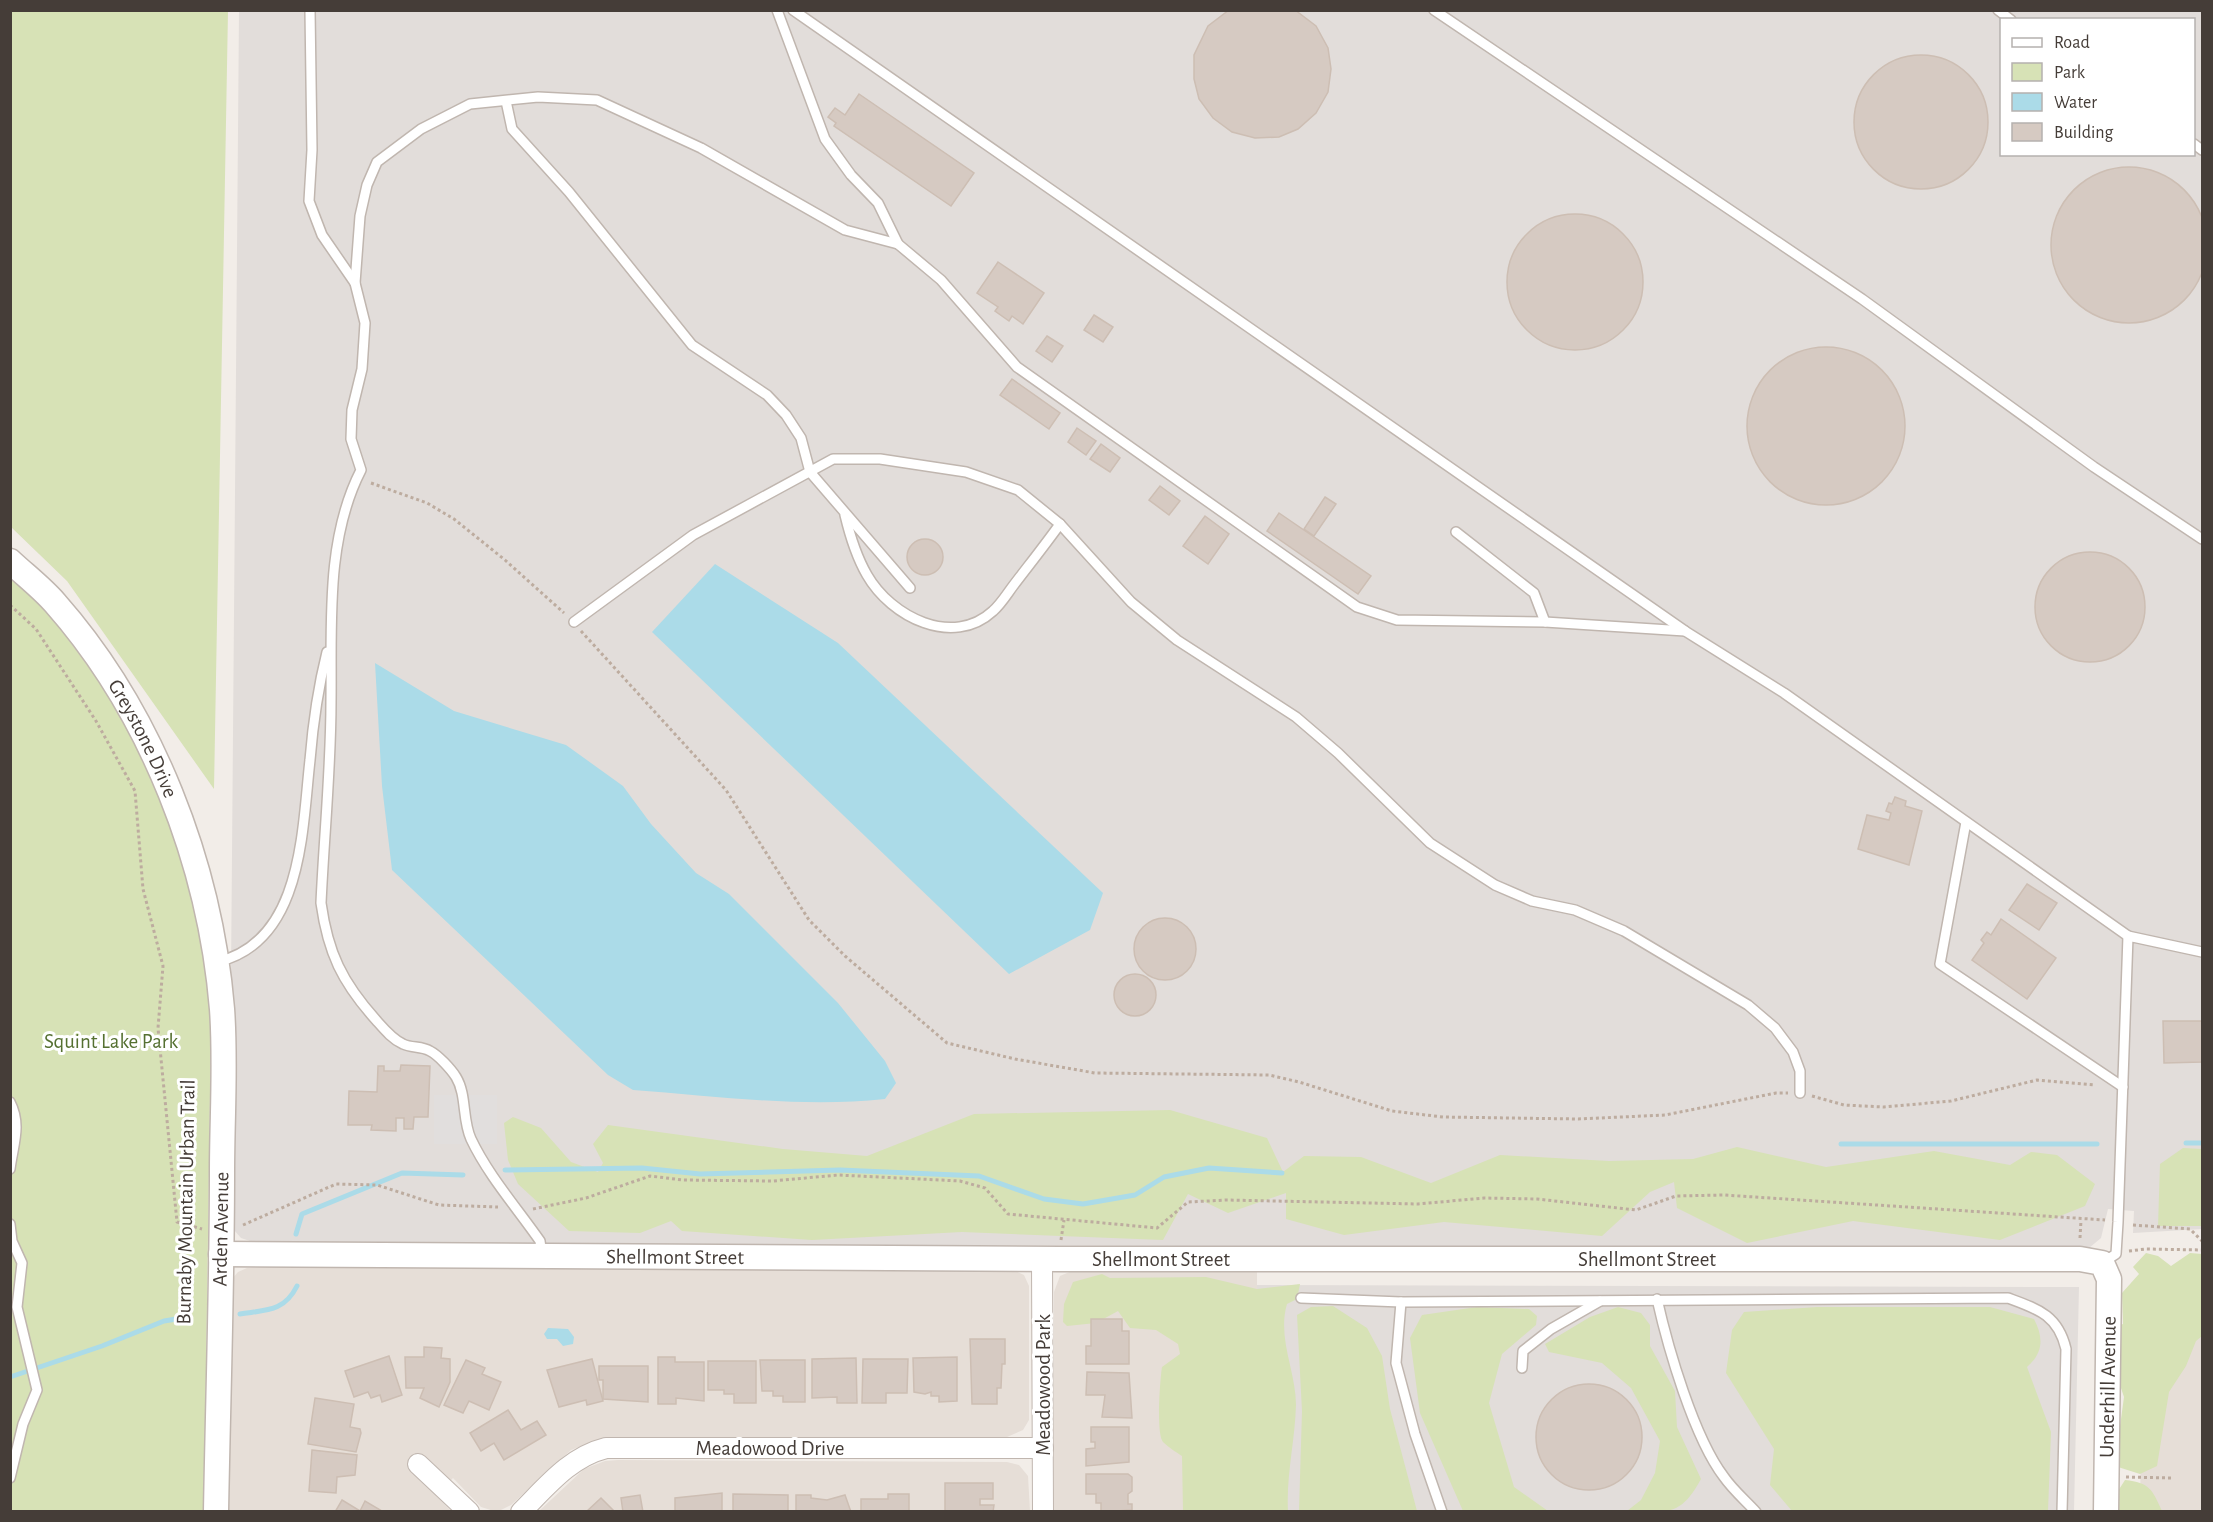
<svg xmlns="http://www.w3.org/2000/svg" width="2213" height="1522" viewBox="0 0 2213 1522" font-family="'Alegreya Sans',sans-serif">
	<rect width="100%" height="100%" fill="#f2ede8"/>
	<!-- residential -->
	<g fill="#e6ded7">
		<polygon points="303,1265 1013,1270 1024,1275 1029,1286 1029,1420 1023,1430 1007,1437 602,1438 571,1450 511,1505 501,1510 494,1511 481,1507 453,1478 437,1496 451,1511 226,1512 231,1280 238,1272 247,1268"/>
		<polygon points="1257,1266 1257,1511 1054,1512 1054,1292 1060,1276 1079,1268"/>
		<polygon points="2143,1289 2202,1289 2202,1511 2140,1512"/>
		<polygon points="618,1460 1007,1462 1019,1465 1028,1476 1030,1511 538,1512 584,1469 605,1461"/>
	</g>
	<!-- industrial -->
	<g fill="#e2ddda" fill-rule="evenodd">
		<path d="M239 11H2202V1229L2133 1233 2134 1211 2108 1209 2101 1238 2089 1248 2080 1249 256 1243 241 1238 234 1230 229 1216ZM2002 20H2194V154H2002Z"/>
		<polygon points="1257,1285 2079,1287 2074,1511 1257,1511"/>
	</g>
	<!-- green -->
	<g fill="#d7e2b6">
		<polygon points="10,11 228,11 214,789 67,581 11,527"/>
		<path d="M10 571C96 663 163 768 193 892 204 936 208 982 211 1027L204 1511H11Z"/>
		<polygon points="1170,1110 1267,1138 1283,1172 1304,1156 1361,1157 1431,1183 1500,1155 1609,1161 1693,1159 1737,1147 1826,1167 1934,1151 2010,1165 2031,1152 2057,1155 2095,1184 2085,1206 2000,1240 1853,1221 1747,1243 1677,1208 1674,1182 1650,1192 1602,1236 1444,1222 1344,1235 1286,1219 1286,1193 1228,1213 1188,1194 1163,1240 962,1232 812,1240 682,1231 671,1221 640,1233 569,1231 518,1184 508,1160 504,1123 513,1117 541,1128 571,1162 598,1172 603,1163 593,1144 608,1125 783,1149 867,1156 974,1114"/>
		<polygon points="2183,1148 2202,1149 2202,1226 2158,1226 2160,1164"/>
		<polygon points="2146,1253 2158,1256 2171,1266 2190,1253 2202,1254 2202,1336 2196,1341 2186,1366 2169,1392 2157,1466 2140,1474 2118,1467 2116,1456 2124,1397 2115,1370 2116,1327 2123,1324 2122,1293 2139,1274 2133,1267"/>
		<path d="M1102 1274 1110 1278 1206 1277 1257 1289 1300 1284 1297 1299 1287 1304C1277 1338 1296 1371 1296 1405 1295 1441 1286 1476 1288 1511H1183L1182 1456C1176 1452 1168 1447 1163 1442 1156 1434 1160 1380 1162 1367L1180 1354 1178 1344 1156 1330 1130 1328 1118 1311 1096 1323 1067 1326 1063 1322 1064 1304 1073 1282Z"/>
		<polygon points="1333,1306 1367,1328 1382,1356 1390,1409 1417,1511 1299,1511 1302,1411 1297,1315 1311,1307"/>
		<polygon points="1477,1307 1529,1309 1537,1316 1536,1325 1502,1354 1489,1403 1514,1487 1548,1511 1463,1511 1420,1413 1410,1338 1422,1315"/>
		<path d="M1618 1307 1641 1313 1650 1325V1346L1675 1391 1677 1427 1701 1479C1680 1518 1666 1512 1627 1511L1641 1500 1655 1473 1660 1441 1631 1388 1602 1363 1549 1352 1545 1344 1590 1317Z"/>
		<path d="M1817 1307H1990L2034 1319C2044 1338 2043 1353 2027 1367L2051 1432 2048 1511H1792L1770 1485 1774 1449 1726 1373 1732 1330 1744 1312Z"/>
		<path d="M2125 1480C2150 1483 2152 1489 2162 1511L2117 1512 2118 1491Z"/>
	</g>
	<!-- parking -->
	<rect fill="#e1dedd" x="434" y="1095" width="63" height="49"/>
	<!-- water -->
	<g fill="#abdbe8">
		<polygon points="715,564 838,643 1103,893 1090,930 1009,974 652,632"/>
		<path d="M375 663 454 711 566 745 623 786 651 824 696 873 729 894 838 1003 885 1061 896 1083 885 1099C802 1108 715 1096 633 1090L608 1075 392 870 382 786Z"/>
		<polygon points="548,1328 568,1329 574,1337 573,1344 563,1346 557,1339 547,1339 544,1334"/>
	</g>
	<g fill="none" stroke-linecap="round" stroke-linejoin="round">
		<!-- stream -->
		<g stroke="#abdbe8" stroke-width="5">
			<polyline points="2186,1143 2202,1143"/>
			<polyline points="1841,1144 2097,1144"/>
			<polyline points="505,1170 642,1168 700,1174 840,1170 979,1176 1044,1199 1083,1204 1135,1195 1164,1177 1209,1168 1282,1173"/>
			<polyline points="296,1234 302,1214 402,1173 463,1175"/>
			<path d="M240 1314C266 1310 284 1312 297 1286"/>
			<polyline points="10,1377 102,1346 164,1321 189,1317"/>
		</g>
	</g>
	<!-- building -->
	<g fill="#d6cac2" stroke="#cdbeb3" stroke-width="1.5">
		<polygon points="1229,10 1295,10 1316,26 1328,48 1331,69 1328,92 1316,113 1298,129 1279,137 1255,138 1232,132 1213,118 1199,99 1194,79 1194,55 1208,26"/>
		<circle cx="1921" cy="122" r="67"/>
		<polygon points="859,94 974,173 951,206 834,126 836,123 828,117 835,108 845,115"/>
		<circle cx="2129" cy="245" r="78"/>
		<circle cx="1575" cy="282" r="68"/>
		<polygon points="998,262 1044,293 1023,324 1012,316 1009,321 995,311 998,307 977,293"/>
		<polygon points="1094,315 1113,327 1103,342 1084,330"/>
		<polygon points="1047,336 1063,346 1052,362 1036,351"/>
		<circle cx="1826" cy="426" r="79"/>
		<polygon points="1012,379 1060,413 1049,429 1000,395"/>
		<polygon points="1077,428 1096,441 1086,455 1068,442"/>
		<polygon points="1101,444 1120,458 1110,472 1090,459"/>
		<polygon points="1160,486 1180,501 1169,515 1149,500"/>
		<polygon points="1325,497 1336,504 1314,536 1304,529"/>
		<polygon points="1279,513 1371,576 1358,594 1267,531"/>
		<polygon points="1205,516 1229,534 1208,564 1183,546"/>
		<circle cx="925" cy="557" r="18"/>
		<circle cx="2090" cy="607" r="55"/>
		<polygon points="1895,797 1906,801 1905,806 1922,811 1909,865 1858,849 1867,815 1889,820 1891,813 1886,811 1889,803 1892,804"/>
		<polygon points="2027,884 2057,903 2039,930 2009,910"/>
		<circle cx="1165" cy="949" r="31"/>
		<polygon points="2001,919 2056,958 2027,999 1972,960 1984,943 1981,940 1987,932 1991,935"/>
		<circle cx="1135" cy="995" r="21"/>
		<polygon points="2163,1021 2202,1021 2202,1062 2164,1063"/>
		<polygon points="401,1065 430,1066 428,1117 414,1117 413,1129 404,1129 404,1118 396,1118 396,1131 371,1130 372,1125 348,1125 349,1091 377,1092 378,1066 384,1066 384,1071 400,1071"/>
		<polygon points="1091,1319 1122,1319 1122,1331 1129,1331 1129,1364 1086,1364 1086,1346 1091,1346"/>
		<polygon points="970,1339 1005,1339 1005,1364 1002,1364 1001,1388 997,1388 997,1404 972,1404"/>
		<polygon points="424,1347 442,1348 441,1358 450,1359 450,1382 439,1407 420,1398 424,1388 406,1388 405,1357 424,1357"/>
		<polygon points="389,1356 402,1395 382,1402 380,1395 371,1398 368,1392 354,1397 345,1371"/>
		<polygon points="658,1357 675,1357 675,1362 704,1362 704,1401 676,1398 676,1404 658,1404"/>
		<polygon points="957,1357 957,1401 939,1402 939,1396 931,1396 931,1392 925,1394 914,1392 913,1358"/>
		<polygon points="856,1358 857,1403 837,1403 837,1397 812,1398 812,1359"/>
		<polygon points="592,1359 603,1401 587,1405 586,1400 559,1407 547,1370"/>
		<polygon points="863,1359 908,1359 907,1393 886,1393 886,1403 862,1403"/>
		<polygon points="466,1360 485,1368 482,1374 501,1382 489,1410 469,1401 463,1413 444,1405"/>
		<polygon points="760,1360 805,1360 805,1402 783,1402 783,1396 773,1396 773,1391 762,1391"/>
		<polygon points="708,1361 756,1361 756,1403 734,1403 734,1394 724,1394 724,1390 708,1390"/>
		<polygon points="599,1366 648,1366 648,1402 603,1399 603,1380 599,1380"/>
		<polygon points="1087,1372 1129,1373 1132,1418 1102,1417 1105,1395 1086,1395"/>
		<circle cx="1589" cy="1437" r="53"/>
		<polygon points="315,1398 354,1404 350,1427 360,1429 361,1433 356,1452 308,1444"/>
		<polygon points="508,1410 521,1430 537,1421 546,1435 504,1460 494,1443 481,1451 470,1433"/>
		<polygon points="1091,1427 1129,1427 1129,1462 1086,1466 1086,1449 1095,1448 1095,1442 1091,1442"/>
		<polygon points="312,1450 357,1455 355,1475 337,1477 336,1493 309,1491"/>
		<polygon points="1086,1474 1128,1474 1132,1477 1132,1491 1128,1494 1128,1504 1132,1504 1132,1510 1101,1512 1101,1503 1096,1503 1096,1494 1086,1494"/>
		<polygon points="945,1483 993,1483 993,1499 980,1499 980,1505 994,1505 993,1512 945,1512"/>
		<polygon points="722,1493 722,1512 675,1512 675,1498"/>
		<polygon points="733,1494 788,1495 788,1512 733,1512"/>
		<polygon points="888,1494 909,1494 909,1512 861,1512 861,1499 888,1499"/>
		<polygon points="640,1495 643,1512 623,1512 621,1498"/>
		<polygon points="796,1495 811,1495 811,1498 827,1500 845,1495 851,1512 796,1512"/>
		<polygon points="601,1498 615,1512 586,1512"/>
		<polygon points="342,1500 360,1511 365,1501 382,1511 335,1512"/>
	</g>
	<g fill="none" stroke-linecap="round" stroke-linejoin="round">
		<!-- service casing -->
		<g stroke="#c0b6af" stroke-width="12">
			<g id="service">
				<polyline points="310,10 312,150 309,201 322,235 355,283"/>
				<polyline points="777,10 825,139 851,175 878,203 898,244"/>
				<polyline points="793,10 1685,631 1784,693 2128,936"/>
				<polyline points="1434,10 1862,299 2094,467 2202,539"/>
				<polyline points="1998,10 2011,20"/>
				<polyline points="506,101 512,129 569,192 692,345 767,395 786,415 801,438 810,472 910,588"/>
				<polyline points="2194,144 2202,150"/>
				<path d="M845 515C850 536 856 556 867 575 891 617 953 648 993 611 1001 604 1007 594 1013 586 1029 565 1045 545 1060 524"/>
				<polyline points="1456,532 1534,593 1545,622"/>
				<polyline points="574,622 693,535 833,459 880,459 966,472 1018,490 1060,524 1131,602 1177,640 1296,717 1338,753 1430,843 1495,885 1532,901 1575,910 1624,931 1748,1005 1775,1028 1793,1052 1800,1071 1800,1093"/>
				<polyline points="1966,822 1940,964 2123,1087"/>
				<path d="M217 962C303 942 302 830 310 760 313 723 318 688 327 652"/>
				<path d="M10 1102C22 1125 13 1145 10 1169"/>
				<polyline points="10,1224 12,1241 22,1263 17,1307 37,1390 23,1424 10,1478"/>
				<path d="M542 1255 540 1241C517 1208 488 1175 471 1139 462 1120 467 1095 456 1077 451 1069 438 1055 430 1051 422 1046 411 1048 403 1044 392 1039 384 1029 376 1020 342 982 328 953 321 903 324 836 331 769 331 702 332 626 325 540 361 470L351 439 352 410 362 369 365 323 355 283 360 216 367 185 377 162 421 129 470 104 538 97 597 100 701 148 845 230 898 244 941 280 1017 367 1357 607 1397 620 1545 622 1685 631"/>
				<polyline points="2102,1263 2116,1254 2118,1222 2128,936 2202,952"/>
				<path d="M1301 1298 1401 1302 2008 1298C2038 1309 2058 1315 2066 1349L2062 1512"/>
				<path d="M1657 1299C1668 1348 1694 1438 1724 1477 1733 1490 1745 1500 1756 1512"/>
				<polyline points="1401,1302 1396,1363 1415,1434 1442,1512"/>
				<polyline points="1522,1368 1523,1351 1551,1329 1600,1301"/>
			</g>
		</g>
		<!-- minor casing -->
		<g stroke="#c0b6af" stroke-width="22">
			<g id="minor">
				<polyline points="1042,1258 1043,1512"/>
				<polyline points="418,1464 469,1512"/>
				<path d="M521 1512C547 1486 570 1457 606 1448H1043"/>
			</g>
		</g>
		<!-- tertiary casing -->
		<g stroke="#c0b6af" stroke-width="27">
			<g id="tertiary">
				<path id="s1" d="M10 561C25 575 42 588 55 603 152 713 210 864 222 1009 226 1063 222 1118 222 1172 222 1285 218 1398 216 1512"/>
				<path id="s2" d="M221 1254 1060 1259H2080L2102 1263 2109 1279 2106 1512"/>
			</g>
		</g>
		<!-- path -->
		<g stroke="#bdac9f" stroke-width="3" stroke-dasharray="3 3" stroke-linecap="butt">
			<polyline points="371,483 427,503 454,519 505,560 564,613"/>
			<polyline points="10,605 36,629 96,721 135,791 143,889 163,966 158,1028 177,1222 202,1229"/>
			<polyline points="581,631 726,790 809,920 845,956 947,1043 1015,1059 1095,1073 1269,1075 1299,1082 1392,1111 1443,1117 1578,1119 1665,1115 1776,1093 1788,1093"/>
			<polyline points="1812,1096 1844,1105 1884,1107 1951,1101 2037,1080 2095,1085"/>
			<polyline points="533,1209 586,1198 650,1176 683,1180 773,1181 838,1175 960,1181 985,1188 1008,1214 1157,1228 1188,1202 1227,1200 1418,1204 1484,1198 1537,1199 1636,1210 1676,1196 1724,1195 2105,1220"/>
			<polyline points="243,1225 336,1184 377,1185 439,1205 498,1207"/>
			<polyline points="2133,1225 2190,1229 2202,1241"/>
			<polyline points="2080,1238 2081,1220"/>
			<polyline points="1061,1240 1064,1220"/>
			<polyline points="2129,1251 2146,1249 2202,1250"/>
			<polyline points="2126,1477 2172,1478"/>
		</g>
		<!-- service -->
		<use href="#service" stroke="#fff" stroke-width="9"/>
		<!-- minor -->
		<use href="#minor" stroke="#fff" stroke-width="20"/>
		<!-- tertiary -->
		<use href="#tertiary" stroke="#fff" stroke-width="24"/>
	</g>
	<g text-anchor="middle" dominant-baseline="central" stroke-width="6" stroke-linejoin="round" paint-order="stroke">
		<!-- street labels -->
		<g font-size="21" fill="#453d38" stroke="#fff">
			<text stroke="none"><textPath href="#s1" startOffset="224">Greystone Drive</textPath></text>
			<text transform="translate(186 1202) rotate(-89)">Burnaby Mountain Urban Trail</text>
			<text transform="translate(221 1229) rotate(-89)">Arden Avenue</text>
			<text stroke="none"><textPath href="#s2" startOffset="454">Shellmont Street</textPath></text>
			<text stroke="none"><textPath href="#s2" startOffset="940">Shellmont Street</textPath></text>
			<text stroke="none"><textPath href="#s2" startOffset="1426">Shellmont Street</textPath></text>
			<text transform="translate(1043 1385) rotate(-90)">Meadowood Park</text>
			<text transform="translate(2108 1387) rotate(-89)">Underhill Avenue</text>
			<text x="770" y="1448">Meadowood Drive</text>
		</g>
		<!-- park labels -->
		<g font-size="21" fill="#557031" stroke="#fff">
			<text x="111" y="1041">Squint Lake Park</text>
		</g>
	</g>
	<!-- border -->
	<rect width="2213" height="1522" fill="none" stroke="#453d38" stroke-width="24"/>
	<!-- legend -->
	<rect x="2000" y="18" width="195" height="138" fill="#ffffff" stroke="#b5b1af" stroke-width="1.5"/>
	<rect x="2012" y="38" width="30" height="9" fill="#ffffff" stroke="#b5b1af" stroke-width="1.5"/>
	<text x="2054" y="48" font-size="18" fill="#453d38">Road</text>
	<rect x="2012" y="63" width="30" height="18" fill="#d7e2b6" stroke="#b5b1af" stroke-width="1.5"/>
	<text x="2054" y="78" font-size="18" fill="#453d38">Park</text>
	<rect x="2012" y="93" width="30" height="18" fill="#abdbe8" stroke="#b5b1af" stroke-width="1.5"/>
	<text x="2054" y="108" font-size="18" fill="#453d38">Water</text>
	<rect x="2012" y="123" width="30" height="18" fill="#d6cac2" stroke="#b5b1af" stroke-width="1.5"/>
	<text x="2054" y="138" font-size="18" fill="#453d38">Building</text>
</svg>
